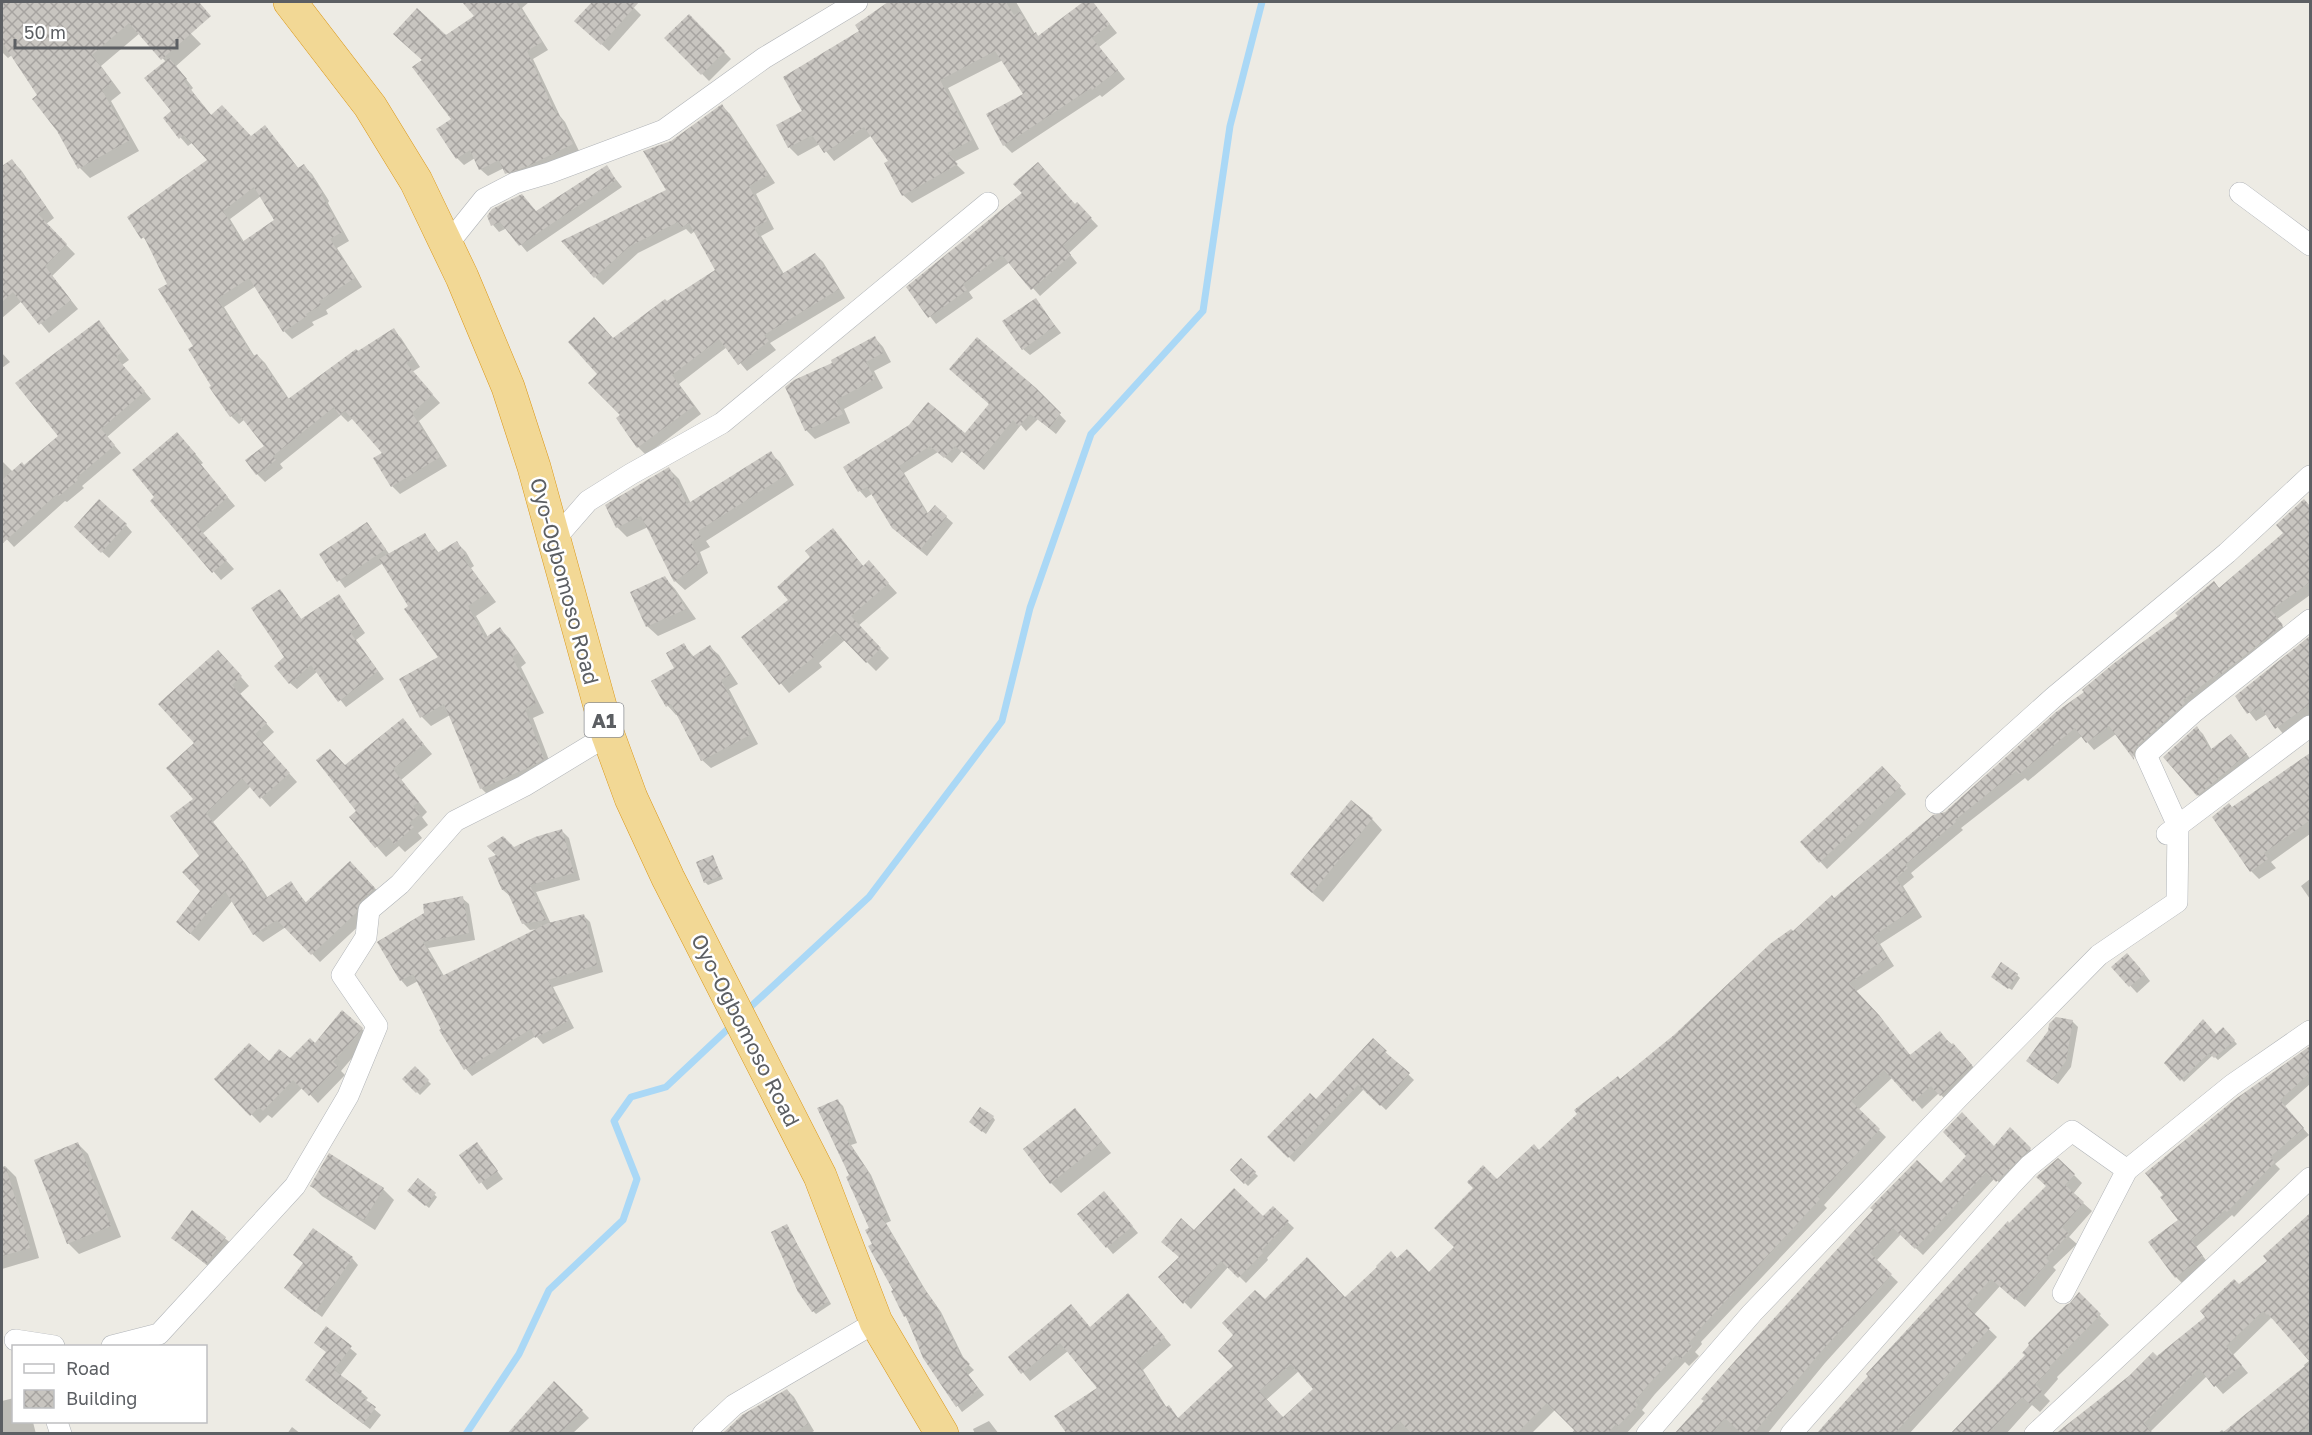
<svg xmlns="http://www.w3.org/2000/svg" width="2312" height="1435" viewBox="0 0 2312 1435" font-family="'Golos Text',sans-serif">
	<defs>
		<pattern id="building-cross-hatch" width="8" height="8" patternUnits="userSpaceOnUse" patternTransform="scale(1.5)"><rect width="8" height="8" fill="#c8c5c0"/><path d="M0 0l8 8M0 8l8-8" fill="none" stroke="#a6a3a0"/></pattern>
	</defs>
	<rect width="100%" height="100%" fill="#edebe4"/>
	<!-- shadow -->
	<g fill="#0003" fill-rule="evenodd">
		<path d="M7 2H160L201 44 176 66 193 88 191 90 212 116 251 138 265 127 299 169 304 166 312 174 329 201 328 203 349 241 337 248 362 287 326 310 328 314 312 322 314 325 292 339 284 331 256 286 224 307 255 357 257 355 265 363 289 399 393 330 401 338 420 367 412 372 440 403 419 421 447 466 400 494 392 486 384 453 353 418 348 422 341 415 280 464 283 468 265 482 257 474 267 446 245 419 239 424 231 416 213 386 169 284 149 245 129 217 209 160 193 142 188 146 181 138 173 112 166 62 140 33 101 66 121 93 111 101 139 151 90 178 80 168 39 96 12 55 8 58 2 52V5ZM261 196 276 221 244 242 230 219Z"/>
		<polygon points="464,2 529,2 522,8 548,50 533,59 560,116 565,122 579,151 514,180 504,168 488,176 480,169 475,158 464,165 457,158 445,36 476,16"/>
		<polygon points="594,2 628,2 641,15 609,51 576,21"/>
		<polygon points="898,2 1016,2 1035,34 1039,37 1086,2 1092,2 1117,33 1099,47 1125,79 1102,97 1100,95 1012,153 1004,145 1025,95 1003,60 948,88 979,149 954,162 965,173 912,203 903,195 890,161 872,135 834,161 820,144 798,156 789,147 804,112 862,31"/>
		<polygon points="689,16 731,59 709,81 667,38"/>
		<polygon points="722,106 730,114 775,183 756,194 774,229 761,236 784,274 815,254 823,262 845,298 770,343 776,350 747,371 727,347 679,384 701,414 646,455 638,447 622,416 613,339 717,270 695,231 691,234 686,229 638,253 603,285 595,277 668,190 672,142"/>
		<polygon points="12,161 21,170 54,218 46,224 75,254 52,276 78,309 49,333 22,301 2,318 2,167"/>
		<polygon points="606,167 622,187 527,252 507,228 499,232 493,225 488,216 537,213"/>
		<polygon points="1077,204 1098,226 1069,253 1077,263 1040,296 1010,262 969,292 973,298 936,324 908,288"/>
		<polygon points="1035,300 1061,333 1030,355 1023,349"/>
		<polygon points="99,322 129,360 122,365 151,399 107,437 121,453 82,486 84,488 67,502 65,501 14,547 2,534 2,461 13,472 24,467 60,437"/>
		<polygon points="875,338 883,347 891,362 874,371 883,388 844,409 850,423 815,439 806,430"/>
		<polygon points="2,353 10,362 2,368"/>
		<polygon points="1035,389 1066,421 1056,434 1038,419 1026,431 1021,425 984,470 962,451 952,463 938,452 904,473 929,515 935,507 953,523 927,556 901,535 873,493 866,498 860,491 845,468 966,435"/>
		<polygon points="185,442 203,463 200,465 235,506 202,534 234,569 221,580 152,501"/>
		<polygon points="770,453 780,462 794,485 706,541 710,547 700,552 708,573 685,590 675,581 648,527 627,537 617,527 669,469 679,479 691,504"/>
		<path d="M2304 501 2310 507V595L2277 619 2289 634 2141 765 2116 734 2094 750 2082 736 2028 781 2025 778 1961 828 1963 830 1911 873 1914 877 1903 886 1922 917 1880 944 1894 966 1855 992 1911 1056 1947 1040 1961 1052 1979 1074 1949 1103 1939 1093 1922 1109 1893 1077 1858 1110 1886 1137 1824 1205 1827 1208 1701 1342 1702 1344 1695 1352 1699 1356 1689 1366 1685 1362 1655 1394 1642 1410 1645 1413 1626 1434H1571L1575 1429 1556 1409 1531 1434H1214L1099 1388 1068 1351 1030 1381 1010 1357 1091 1328 1135 1303 1171 1345 1143 1370 1167 1408 1179 1419 1236 1367 1265 1301 1345 1299 1398 1260 1429 1274 1456 1247 1497 1181 1540 1152 1793 933 1945 814 2180 616 2214 583 2220 589 2285 533ZM1299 1371 1315 1389 1284 1419 1266 1400Z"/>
		<polygon points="367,524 390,555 425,535 439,553 457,543 466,552 474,566 471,568 496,602 476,616 488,637 500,629 509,638 526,663 521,667 544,713 533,718 552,768 490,797 481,788 450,715 431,726 422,717 440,658 383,563 345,588 321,555"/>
		<polygon points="126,525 132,532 109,558 82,534"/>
		<polygon points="833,530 864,567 869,562 897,593 858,626 889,658 876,671 845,640 819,663 822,667 789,693 743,638 790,600 812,557"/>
		<polygon points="665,578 675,589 696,619 658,636 647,626"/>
		<polygon points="280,590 302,620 339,596 365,633 356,640 384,679 346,707 318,671 297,689 290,683 286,658"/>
		<polygon points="2310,636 2310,717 2284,735 2267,714 2256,721 2237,696"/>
		<polygon points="684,645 694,657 710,647 719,655 738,684 729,689 758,744 711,768 702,760 678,714 676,715 668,706 654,682 676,668"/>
		<polygon points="226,660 249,686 240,694 274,732 262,743 297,782 270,807 251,786 213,822 245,863 268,898 291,883 307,904 359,871 383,897 364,921 320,962 286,927 263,942 254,934 233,900 199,941 186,930 202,891 195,799 196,743"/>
		<polygon points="403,720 432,754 401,780 427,812 422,817 428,825 418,833 422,838 405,852 399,846 386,857 351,817 358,811 345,767"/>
		<polygon points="2197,728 2203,734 2212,750 2237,742 2252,761 2204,801 2198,795"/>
		<polygon points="2310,754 2310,834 2271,862 2276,868 2259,879 2251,871 2233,809"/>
		<polygon points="1888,774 1906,794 1827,869 1802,842"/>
		<polygon points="1372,819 1382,830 1323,902 1303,885"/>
		<polygon points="562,831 569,838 580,880 536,892 551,924 583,915 590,922 603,972 553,987 574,1028 543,1044 536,1036 472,1076 466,1069 441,1031 443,1030 418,981 407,987 401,980 379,943 462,898 469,904 475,940 428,948 444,976 538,929 530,930 523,923 510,896 503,890 513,848"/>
		<polygon points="713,857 723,879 708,885 705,882"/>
		<polygon points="2310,879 2310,899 2301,886"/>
		<polygon points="2134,961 2150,981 2137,993 2113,967"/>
		<polygon points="2017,975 2020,978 2012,990 1996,980"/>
		<polygon points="2072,1021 2078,1027 2071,1067 2058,1084 2034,1066"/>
		<polygon points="362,1029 370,1037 341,1071 345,1075 318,1103 303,1087 272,1118 268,1115 260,1123 216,1079 269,1063 291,1060 315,1045"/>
		<polygon points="2223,1029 2237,1044 2218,1060 2213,1055 2184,1082 2166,1063 2216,1035"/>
		<polygon points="1373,1040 1414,1080 1386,1110 1364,1089 1294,1162 1269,1137 1316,1101"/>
		<polygon points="2310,1048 2310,1084 2284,1107 2309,1135 2275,1164 2280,1169 2234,1217 2232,1215 2196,1247 2208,1263 2182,1283 2176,1277 2180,1220 2235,1102"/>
		<polygon points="415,1068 431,1084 420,1095 404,1079"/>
		<polygon points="838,1101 843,1106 857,1143 851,1145 871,1175 891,1221 886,1223 926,1291 941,1312 965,1361 974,1370 968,1375 984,1395 962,1412 924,1357 874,1245 871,1229 851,1176"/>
		<polygon points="1075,1110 1111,1153 1061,1193 1051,1183"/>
		<polygon points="993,1117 995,1120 986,1134 974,1125"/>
		<polygon points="2010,1130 2037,1156 2005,1189 1995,1178 1923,1255 1901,1234 1876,1261 1898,1282 1825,1363 1767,1434 1677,1434 1735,1363 1941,1185 1994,1148"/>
		<polygon points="78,1144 88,1154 121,1237 79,1254 68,1243"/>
		<polygon points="477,1144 503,1179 487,1190 461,1155"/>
		<polygon points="330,1155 383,1189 394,1200 375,1230 322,1196 312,1186"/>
		<polygon points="1241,1160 1258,1176 1248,1186 1232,1170"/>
		<polygon points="5,1166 16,1177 39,1258 2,1269 2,1167"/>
		<polygon points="2074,1175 2082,1183 2073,1194 2092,1211 2069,1237 2077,1244 2053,1267 2056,1270 2025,1307 2000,1286 1974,1315 1997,1337 1909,1434 1819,1434 2010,1225"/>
		<polygon points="418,1180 437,1197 429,1208 409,1191"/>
		<polygon points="1110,1200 1138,1233 1113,1254 1079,1214"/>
		<polygon points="1273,1208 1294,1228 1267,1258 1268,1260 1246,1283 1229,1266 1191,1309 1160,1277 1180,1258 1194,1232 1264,1219"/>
		<polygon points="192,1212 232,1244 213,1270 180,1244"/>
		<polygon points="2310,1215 2310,1434 2217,1434 2222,1430 2225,1433 2306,1368 2304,1365 2310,1360 2277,1321 2271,1318 2233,1355 2248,1373 2223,1394 2207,1376 2151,1431 2153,1434 2058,1434 2157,1358 2207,1317 2269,1261 2265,1257"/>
		<polygon points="787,1226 831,1304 816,1314 813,1311"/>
		<polygon points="352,1258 358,1265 322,1317 293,1295 304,1264"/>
		<polygon points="2079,1294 2109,1325 2057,1377 2058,1379 2044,1395 2050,1401 2040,1412 2032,1405 2006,1434 1952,1434 2027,1355"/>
		<polygon points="327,1329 357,1354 340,1376 361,1392 368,1398 365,1401 381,1415 370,1429 307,1380 327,1353"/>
		<polygon points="554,1383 589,1418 572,1434 508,1434"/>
		<polygon points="787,1390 794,1397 814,1431 809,1434 726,1434"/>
		<polygon points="14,1398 14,1422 33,1422 36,1434 2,1434 2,1401"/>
		<polygon points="989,1421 999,1434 975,1434 973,1429"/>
		<polygon points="292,1427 301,1434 287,1434"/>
	</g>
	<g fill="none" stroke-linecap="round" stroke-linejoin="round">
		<!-- stream -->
		<g stroke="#aad8f6" stroke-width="7">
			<polyline points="746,1011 869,897 1002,721 1030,608 1091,434 1203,311 1230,126 1262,2"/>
			<polyline points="466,1434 519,1354 549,1290 623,1220 637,1179 614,1121 631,1097 666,1087 732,1025"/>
		</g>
	</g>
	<!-- building -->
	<g fill="url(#building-cross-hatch)" fill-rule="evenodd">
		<polygon points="2,2 199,2 211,16 161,60 129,23 92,55 112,82 102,90 130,140 78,169 57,131 32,99 37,95 2,42"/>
		<polygon points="462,2 516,2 542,42 527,51 556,114 558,113 573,144 528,166 505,174 499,160 479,170 470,150 456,159 436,129 451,119 412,67 422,60 393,34 417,8 446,35 474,16"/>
		<polygon points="592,2 639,2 601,45 574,21"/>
		<polygon points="888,2 1006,2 1014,15 1020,12 1033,34 1036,32 1038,36 1083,2 1093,2 1110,24 1092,38 1118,70 1092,90 1091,88 1003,146 986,114 1023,94 995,51 940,80 972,140 947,153 958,164 902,196 884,163 888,161 864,127 824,153 812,135 788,148 776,125 802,111 783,77 859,31 855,25"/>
		<polygon points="689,14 725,51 701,75 664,38"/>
		<path d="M169 58 187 79 184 81 211 115 222 105 251 136 265 125 298 168 304 164 323 193 321 194 342 232 330 239 355 278 319 301 321 305 306 314 307 316 283 332 249 278 217 299 253 356 257 354 288 399 356 349 358 351 394 328 413 359 406 363 433 394 412 413 440 457 391 487 373 458 382 453 345 411 339 415 334 407 273 456 276 460 256 475 245 460 264 446 237 412 230 417 209 387 211 386 188 349 193 346 158 289 167 284 144 237 141 239 127 217 207 160 184 135 179 139 163 118 171 111 144 78ZM254 187 274 220 242 242 223 211Z"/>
		<polygon points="722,104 768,175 749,186 767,221 754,228 782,274 815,253 839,289 764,335 769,341 738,365 719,339 672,375 694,406 637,448 616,418 620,415 588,383 597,374 568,342 594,317 613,338 665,299 667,301 715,270 689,223 682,227 678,222 630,246 594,278 561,241 666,190 643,151 671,141"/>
		<polygon points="12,159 47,208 38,214 67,244 45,266 71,300 39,325 13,292 2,302 2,166"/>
		<polygon points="1038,162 1075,204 1077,202 1092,218 1063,245 1071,255 1031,290 1002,255 963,284 967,290 928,318 906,287 1022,193 1013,184"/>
		<polygon points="607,165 616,180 519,246 500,222 491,226 487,216 492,209 522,194 536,211"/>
		<polygon points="1036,298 1055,326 1022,350 1002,321"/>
		<polygon points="99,320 122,352 116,357 145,391 101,429 115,445 76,478 78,480 59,496 57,494 2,544 2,480 22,462 24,465 58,436 15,383"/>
		<polygon points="875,336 883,353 866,362 875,379 836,400 843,414 805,431 785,387 794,380 832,363 831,360"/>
		<polygon points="977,337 1036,388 1061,413 1049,428 1030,414 1019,426 1013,420 977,464 955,446 944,458 930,446 899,466 927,514 935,505 947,516 920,550 892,528 867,487 858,492 843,467 909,425 928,402 965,433 989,404 949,369"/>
		<polygon points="177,432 196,454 194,456 228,497 196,525 227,560 212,573 150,501 154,497 132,470"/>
		<polygon points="771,451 786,475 698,531 701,537 691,542 700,563 674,582 641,516 616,528 605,505 669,467 687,504"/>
		<polygon points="99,499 127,524 101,553 74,527"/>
		<path d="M2304 499 2310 506V582L2271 610 2283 625 2221 674 2220 672 2183 700 2185 703 2137 746 2133 753 2134 760 2109 726 2086 743 2075 728 2019 774 2016 771 1955 820 1956 822 1905 865 1908 868 1896 878 1915 908 1873 936 1887 958 1849 983 1879 1015 1910 1055 1940 1031 1951 1045 1953 1043 1972 1065 1940 1096 1931 1086 1913 1102 1884 1070 1851 1101 1880 1129 1817 1196 1820 1199 1695 1334 1696 1335 1688 1343 1692 1347 1681 1359 1676 1355 1647 1386 1635 1401 1638 1405 1618 1426 1616 1424 1607 1434H1578L1547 1403 1516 1434H1412L1400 1421 1387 1434H1067L1054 1416 1097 1388 1060 1343 1021 1374 1008 1357 1071 1304 1090 1327 1128 1293 1165 1337 1136 1361 1166 1407 1169 1405 1178 1418 1233 1366 1218 1351 1233 1335 1222 1323 1255 1290 1265 1299 1307 1257 1345 1297 1377 1267 1376 1266 1391 1251 1397 1258 1407 1249 1429 1272 1454 1247 1434 1228 1473 1188 1467 1182 1483 1165 1497 1179 1534 1144 1539 1150 1577 1114 1574 1110 1618 1076 1620 1079 1674 1035 1770 944 1791 929 1793 931 1832 895 1834 898 1933 815 1945 812 2056 712 2084 692 2082 690 2113 664 2178 616 2175 613 2214 581 2219 588 2283 533 2276 525ZM1291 1364 1313 1389 1283 1417 1259 1391Z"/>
		<polygon points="367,522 386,549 337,582 319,554"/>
		<polygon points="833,528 863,566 869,560 889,583 851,616 881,648 866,663 836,632 811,654 814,657 779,685 741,637 788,600 777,587 810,557 805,551"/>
		<polygon points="425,533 437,553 457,541 466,556 463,558 488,592 468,606 485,638 500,627 518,653 512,657 536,703 525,709 544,759 532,766 480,789 444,704 420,718 399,679 438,657 404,609 408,606 379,559"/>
		<polygon points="665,576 686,609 646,627 630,592"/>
		<polygon points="280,589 301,619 339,594 360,626 350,632 378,671 338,702 311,665 289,684 274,666 284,657 251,608"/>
		<polygon points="2310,636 2310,704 2275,729 2260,706 2247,714 2235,696"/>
		<polygon points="684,643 692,657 710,645 730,675 721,680 750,735 701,761 671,704 666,707 651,681 674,668 666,653"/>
		<polygon points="218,650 242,676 232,685 267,723 255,734 290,773 260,799 242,778 206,813 236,853 237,852 266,898 291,881 305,903 350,861 375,888 360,901 356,913 311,955 277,920 253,935 225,891 190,934 176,922 200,891 182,872 199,856 170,816 193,799 166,768 194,743 158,704"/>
		<polygon points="403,718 424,744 393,769 419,802 413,806 420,814 409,823 414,827 394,844 389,837 375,848 349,817 356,811 316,760 330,749 345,765"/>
		<polygon points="2197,726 2210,750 2231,734 2247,754 2197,796 2163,757"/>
		<polygon points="2310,753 2310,820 2264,853 2268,859 2250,872 2212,817 2229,803 2232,807"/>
		<polygon points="1882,766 1901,786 1819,863 1800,842"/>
		<polygon points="1351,800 1373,818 1312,893 1290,874"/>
		<polygon points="562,829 574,873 530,885 546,920 522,924 506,889 502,890 488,858 496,855 487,846 503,836 514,847 535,837"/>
		<polygon points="713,855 721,876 704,883 696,862"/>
		<polygon points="463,896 469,933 423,942 442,976 548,923 584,914 597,965 548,980 568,1021 535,1038 531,1029 464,1070 439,1030 441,1029 413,974 400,981 377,942 424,913 423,904"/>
		<polygon points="2127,953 2145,974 2129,987 2111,967"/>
		<polygon points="2001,962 2018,974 2008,989 1991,977"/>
		<polygon points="342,1010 363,1028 333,1062 338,1066 309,1096 293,1080 263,1111 259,1107 250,1116 214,1079 249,1043 269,1061 279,1049 290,1058 310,1038 315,1043"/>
		<polygon points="2056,1017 2073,1020 2066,1061 2052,1080 2026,1061 2048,1031 2049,1024"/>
		<polygon points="2203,1019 2216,1034 2223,1027 2235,1040 2214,1058 2209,1053 2180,1081 2164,1063"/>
		<polygon points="1373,1038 1387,1051 1385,1052 1410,1073 1380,1106 1358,1085 1288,1158 1267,1137 1310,1093 1316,1099"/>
		<polygon points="2310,1046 2310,1073 2280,1100 2304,1128 2270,1157 2275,1162 2227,1212 2225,1210 2191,1240 2203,1256 2175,1278 2148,1242 2178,1220 2160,1197 2163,1195 2145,1173 2234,1100"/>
		<polygon points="415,1066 429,1080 416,1093 402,1079"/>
		<polygon points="838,1099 853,1137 847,1140 866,1168 887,1215 882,1217 921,1284 936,1305 960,1354 970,1364 964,1369 979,1389 956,1407 923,1358 906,1316 904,1317 891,1291 893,1290 868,1246 872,1244 865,1230 869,1228 846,1177 849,1175 817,1108"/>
		<polygon points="980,1107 994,1116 982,1132 969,1122"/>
		<polygon points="1075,1108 1102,1142 1050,1184 1023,1149"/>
		<polygon points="1962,1112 1994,1146 2010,1127 2031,1148 1996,1182 1986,1172 1915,1249 1893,1228 1870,1253 1892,1274 1817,1356 1753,1434 1742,1434 1725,1418 1711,1434 1674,1434 1704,1401 1701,1399 1734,1362 1873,1210 1870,1208 1917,1160 1941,1183 1966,1156 1943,1132"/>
		<polygon points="78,1142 111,1226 67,1244 34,1160"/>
		<polygon points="477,1142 498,1171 479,1184 459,1155"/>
		<polygon points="329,1153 384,1188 364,1220 310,1186"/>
		<polygon points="1241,1158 1256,1172 1244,1184 1230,1170"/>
		<polygon points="2058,1158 2075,1174 2065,1185 2084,1202 2062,1227 2069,1234 2046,1258 2049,1261 2015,1300 1991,1279 1966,1306 1990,1328 1894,1434 1816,1434 1868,1376 1866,1374 1955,1278 2008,1221 2009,1223 2046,1186 2036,1177"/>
		<polygon points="6,1167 30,1248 2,1256 2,1168"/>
		<polygon points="418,1178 436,1193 425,1206 407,1191"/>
		<polygon points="1234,1188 1263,1216 1273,1206 1289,1221 1261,1251 1263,1253 1238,1278 1221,1261 1183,1304 1158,1277 1179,1257 1161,1242 1181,1218 1194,1230"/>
		<polygon points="1104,1191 1133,1226 1106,1248 1077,1214"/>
		<polygon points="192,1210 226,1237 206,1264 171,1238"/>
		<polygon points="2310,1213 2310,1424 2299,1434 2221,1434 2310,1362 2268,1314 2267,1315 2263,1311 2226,1346 2242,1365 2214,1387 2199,1368 2144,1423 2152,1434 2055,1434 2129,1376 2153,1352 2157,1356 2205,1317 2200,1311 2234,1279 2239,1284 2267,1261 2263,1256"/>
		<polygon points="787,1224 812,1274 829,1301 812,1312 798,1292 771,1232"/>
		<polygon points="313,1228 353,1257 315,1312 284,1288 303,1263 293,1255"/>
		<polygon points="2079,1292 2101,1314 2049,1367 2050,1369 2035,1384 2042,1391 2030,1404 2022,1397 1987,1434 1950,1434 2025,1355 2022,1353 2029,1345 2028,1343 2066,1305 2070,1303"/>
		<polygon points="326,1326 352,1346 334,1370 362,1391 359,1395 376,1407 363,1424 305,1380 326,1352 314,1343"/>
		<polygon points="554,1381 583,1410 559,1434 507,1434"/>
		<polygon points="787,1389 808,1424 791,1434 722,1434 742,1415"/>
	</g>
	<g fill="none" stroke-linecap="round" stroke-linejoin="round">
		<!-- street casing -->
		<g stroke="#b1b4b8" stroke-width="22">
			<g id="street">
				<polyline points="2240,193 2310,245"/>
				<polyline points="447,245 484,199 515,183 549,173 664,130 764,58 857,2"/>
				<polyline points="554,540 588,501 631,474 722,423 988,203"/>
				<polyline points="1936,803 2054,697 2227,553 2310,476"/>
				<polyline points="2167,834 2310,726"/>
				<polyline points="2063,1293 2127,1170 2232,1085 2310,1031"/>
				<polyline points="15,1340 54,1346"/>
				<polyline points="112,1346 159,1334 295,1186 348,1096 377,1026 342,975 366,937 369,910 400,884 455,821 524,786 608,735"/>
				<polyline points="57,1422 61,1434"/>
				<polyline points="703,1434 734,1405 876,1322"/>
				<polyline points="1647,1434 1752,1313 1959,1097 2099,955 2177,902 2178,826 2146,755 2195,711 2310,620"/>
				<polyline points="1791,1434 2011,1185 2029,1166 2072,1131 2127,1170"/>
				<polyline points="2035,1434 2310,1178"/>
			</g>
		</g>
		<!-- highway casing -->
		<g stroke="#db9716" stroke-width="34">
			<polyline id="highway" points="290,2 370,106 416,181 462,277 508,387 534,467 608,735 631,798 668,878 820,1176 876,1322 942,1434"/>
		</g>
		<!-- street -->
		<use href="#street" stroke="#fff" stroke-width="21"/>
		<!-- highway -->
		<use href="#highway" stroke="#f2d895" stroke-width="33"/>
	</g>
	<g text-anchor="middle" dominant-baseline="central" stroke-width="5" stroke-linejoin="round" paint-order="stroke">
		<!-- shield labels -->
		<rect fill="#fff" stroke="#8d8f92" stroke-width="1.5" x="584.5" y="703" width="39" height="34" rx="4.5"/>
		<g font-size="20" font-weight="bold" fill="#5c5f63">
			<text x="604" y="720">A1</text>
		</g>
		<!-- street labels -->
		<g font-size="21" fill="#5c5f63" stroke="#fff">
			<text transform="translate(565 581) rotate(75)">Oyo-Ogbomoso Road</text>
			<text transform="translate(746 1030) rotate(63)">Oyo-Ogbomoso Road</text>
		</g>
	</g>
	<!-- border -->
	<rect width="2312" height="1435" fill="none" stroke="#5c5f63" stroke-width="6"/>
	<!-- legend -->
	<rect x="12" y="1345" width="195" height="78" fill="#ffffff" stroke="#bebfc1" stroke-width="1.5"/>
	<rect x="24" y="1364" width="30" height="9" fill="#ffffff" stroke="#bebfc1" stroke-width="1.5"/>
	<text x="66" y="1375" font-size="18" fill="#5c5f63">Road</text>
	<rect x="24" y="1390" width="30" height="18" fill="url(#building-cross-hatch)" stroke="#bebfc1" stroke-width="1.5"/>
	<text x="66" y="1405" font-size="18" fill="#5c5f63">Building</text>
	<!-- scale -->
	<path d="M15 39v9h162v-9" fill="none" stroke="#5c5f63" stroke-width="3"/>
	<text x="24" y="39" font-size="18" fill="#5c5f63" stroke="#ffffff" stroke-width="4.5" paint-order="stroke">50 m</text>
</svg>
